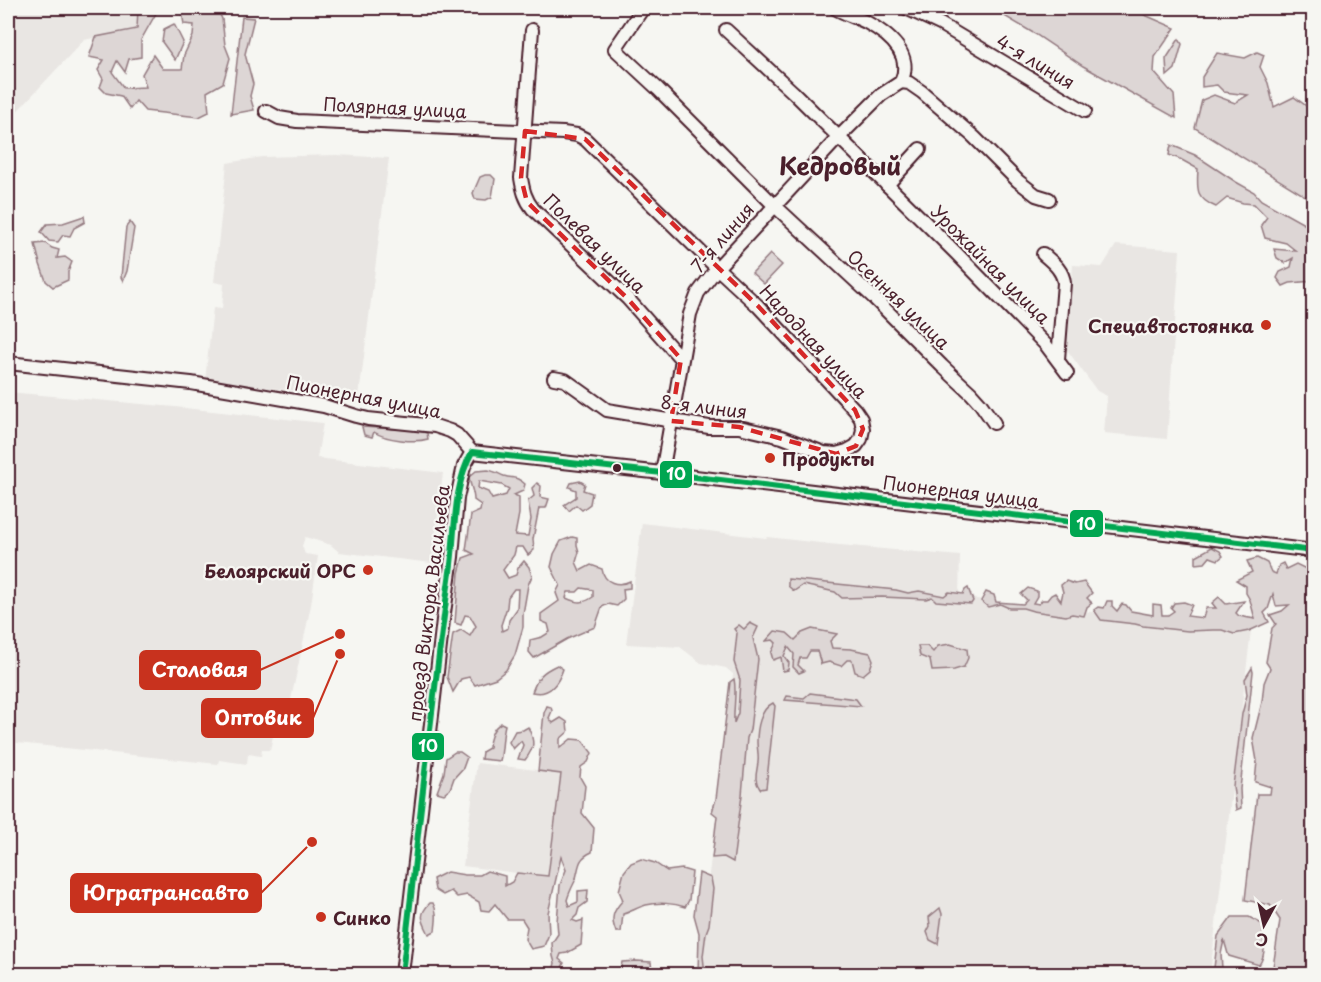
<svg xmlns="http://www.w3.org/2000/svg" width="1321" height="982" viewBox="0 0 1321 982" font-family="'Playpen Sans',sans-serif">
	<rect width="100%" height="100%" fill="#f6f6f2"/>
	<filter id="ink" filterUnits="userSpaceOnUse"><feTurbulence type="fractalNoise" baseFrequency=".0167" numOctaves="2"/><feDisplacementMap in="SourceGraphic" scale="12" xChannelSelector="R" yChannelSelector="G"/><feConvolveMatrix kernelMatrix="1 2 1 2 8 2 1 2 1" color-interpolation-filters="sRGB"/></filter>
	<g filter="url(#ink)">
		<!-- built -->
		<g fill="#e9e6e3">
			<polygon points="8,8 138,8 137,29 84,40 8,121"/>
			<polygon points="337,155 389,158 358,404 345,394 342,393 342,396 205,381 213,308 222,309 224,284 214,282 227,163 262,157"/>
			<polygon points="1116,245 1180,250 1167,439 1104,433 1107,396 1097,391 1065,347 1073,265 1102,267"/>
			<polygon points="8,392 175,407 323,423 317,458 443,473 432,563 339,552 331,545 305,537 302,546 305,554 318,556 311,605 289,709 279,708 270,750 262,750 261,756 248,754 247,764 219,760 218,764 8,742"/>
			<polygon points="642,523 766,538 767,537 829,544 960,556 959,597 1251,630 1211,966 1237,974 697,974 733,674 726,668 701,663 680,647 626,644"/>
			<polygon points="477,763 561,773 548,877 463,866"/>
		</g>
		<!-- green -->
		<g fill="#ddd6d5" stroke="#947a80" stroke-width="1.5" fill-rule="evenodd">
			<polygon points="138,8 159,8 141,40 141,57 129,59 125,72 117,61 112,72 124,88 146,87 142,74 153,55 163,69 182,69 184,55 193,36 194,25 184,24 181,8 217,8 222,19 225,45 230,58 223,83 207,92 209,112 199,117 145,111 136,101 130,109 121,96 106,93 100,87 103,79 98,70 104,60 89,57 96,37 137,29"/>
			<polygon points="991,8 1133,8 1138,12 1175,28 1155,57 1154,72 1174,95 1176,118 1083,66 1035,34"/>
			<polygon points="242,17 254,18 245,54 253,84 250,96 254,110 231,114"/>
			<polygon points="174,24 183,42 175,60 162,42 164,29"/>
			<polygon points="1179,39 1182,44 1175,69 1167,76 1166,59"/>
			<polygon points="1257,52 1264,55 1260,67 1268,83 1274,107 1294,97 1313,111 1313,201 1195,128 1202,100 1214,95 1235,103 1248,95 1224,92 1217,85 1202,87 1202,77 1217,53 1245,58"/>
			<path d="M1171 145 1195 155 1236 182 1254 192 1261 200 1313 229V281L1290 283 1283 286 1277 278 1280 272 1291 267 1293 258 1285 263 1277 258 1274 249 1296 251 1286 243 1265 238 1261 225 1267 217 1254 204 1243 203 1227 198 1216 207C1195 198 1197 189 1198 169L1180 159 1169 155Z"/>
			<polygon points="485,175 491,175 495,179 492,197 486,200 475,199 473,193 480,177"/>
			<polygon points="84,216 85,222 74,228 70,236 63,235 58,242 49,241 41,232 47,224 63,223"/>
			<polygon points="130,222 134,228 127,271 123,281 121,277 126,227"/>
			<polygon points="45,243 52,248 59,250 57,258 65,257 72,262 68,272 68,280 53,287 46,281 40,264 35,244"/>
			<polygon points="770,254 782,265 764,284 752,273"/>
			<path d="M362 427 412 430 427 433 428 439C415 443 386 440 374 432L372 437 364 435Z"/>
			<path d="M488 470C494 471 499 474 504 476 514 479 516 476 525 484L523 491 514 495 519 497V514L515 535 528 536 531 519 528 501 534 496 532 488 537 483 541 486 540 497 549 499 546 508H539L533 539 534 550 528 555 523 547H516L514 555 503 570 508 578 516 575 518 568 524 561 529 567 532 576 528 585 523 614V627L515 655 506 670 496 678 475 685 469 677 461 679 453 692 447 677 453 634 461 630 470 636 476 626 470 616 465 615 461 625 455 623 459 573 463 558 474 554 466 550 471 515 480 511 481 505 474 500C474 492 470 485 469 477L476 471ZM479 481 502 485 509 489 506 495 492 499 488 492 478 488ZM514 589H518L517 609 509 620 508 628 502 631 501 625 507 607 508 597Z"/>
			<polygon points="580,481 585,484 583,490 592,493 590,504 582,510 576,505 569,511 564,505 576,497 576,490 569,487 571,483"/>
			<path d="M572 537 577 538V545L579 552 576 562 580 571 591 565 602 569C604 583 618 587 630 581V588L623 589 624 599 617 606 608 604 602 607 595 627 567 639 534 658 529 652 530 640 542 637 550 632 548 624 541 621V614L559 601 556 593 560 585 551 567 554 554 561 541ZM581 588 593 590V597C583 604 577 603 566 598L568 592H577Z"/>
			<polygon points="1212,547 1220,551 1223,556 1218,560 1210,557 1205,563 1196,564 1196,556"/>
			<polygon points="1257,558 1267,563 1271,572 1276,574 1279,565 1283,563 1286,569 1296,564 1306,569 1313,568 1313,594 1308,594 1314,599 1313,974 1272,974 1280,920 1270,905 1245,900 1257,794 1270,794 1271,787 1255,782 1257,761 1253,738 1262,702 1264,683 1270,668 1266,662 1272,628 1276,624 1270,615 1282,611 1289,605 1276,606 1273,594 1268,609 1264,613 1269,622 1249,631 1234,634 1222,630 1213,630 1188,631 1143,626 1135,624 1101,620 1094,610 1098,607 1104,608 1107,601 1112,601 1112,606 1117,611 1122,604 1126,605 1131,611 1153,615 1153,604 1161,605 1162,615 1168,615 1174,611 1171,608 1174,603 1184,602 1192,605 1187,616 1203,618 1206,608 1216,608 1212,603 1219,597 1226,604 1244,601 1236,613 1239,616 1255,619 1250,600 1246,593 1246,586 1236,580 1252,572 1247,561"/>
			<polygon points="788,579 896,590 908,593 919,591 944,596 949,592 963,594 965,590 968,588 973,601 971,604 936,601 932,597 926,599 882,597 842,598 835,592 803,585 794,591 788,586"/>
			<polygon points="1066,581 1075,584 1084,582 1092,593 1087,598 1092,603 1087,607 1084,616 1072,614 1066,616 1033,611 1023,608 1009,608 1000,604 988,607 981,601 986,592 994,595 996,602 1023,604 1027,600 1021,594 1028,588 1037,591 1037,596 1033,603 1039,604 1042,600 1047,600 1051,595 1055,593 1061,601 1063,592 1061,585"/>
			<path d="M750 623 758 627 753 638 758 659 750 730 747 738 742 795 733 862 724 857 712 858 717 816 712 812 716 799 730 682 734 679C737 693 733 708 734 723L738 713 740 680 734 662 737 633 734 629 739 625 744 629Z"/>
			<polygon points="812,629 837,634 830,641 832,648 851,649 870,653 873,660 870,669 863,675 855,672 852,660 847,660 841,666 829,662 821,664 817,651 810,651 806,658 800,658 798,665 804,671 799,673 793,667 794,654 788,647 784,656 789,663 788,670 783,671 781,657 773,660 771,653 776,643 773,640 766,641 775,631 787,633 795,640 802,633"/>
			<polygon points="950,644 967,649 968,658 964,667 954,670 932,671 930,660 920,656 918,646 927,646 933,652 938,646"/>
			<path d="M557 665 563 669C558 684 549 696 532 692 538 676 542 672 557 665Z"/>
			<polygon points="1252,668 1253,672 1240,789 1241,808 1236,810 1233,786 1242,714 1247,695 1245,679"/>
			<polygon points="810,693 856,699 861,706 785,700 787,696 804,698"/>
			<path d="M773 703 775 706 766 788 760 789C753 779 757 773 758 762 759 755 757 748 757 742 757 729 760 709 773 703Z"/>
			<path d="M547 706 551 707 552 711 549 718 553 723 561 718 567 722 568 732 560 739V748L571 739 582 740 592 753 588 762 581 767 580 777 585 786 582 813 594 828 592 852C576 859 580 868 575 881 572 887 569 893 567 900L569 906 578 902V891L588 890 587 902 579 908 577 915 572 920 577 922 583 920 581 945 567 953 561 954 559 959 564 963 561 970 565 974H554V967L555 963 553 956 552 943 558 934 557 922 560 885 566 870 561 857 548 913 549 934 544 946 531 949 525 939 527 927 522 919H507L495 904 489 911 481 910 479 902 467 895 457 897 451 891 443 895 435 890 433 879 447 872 465 875H480L487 871 505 876V886L512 882 517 873 548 876 561 774 538 771 544 713Z"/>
			<path d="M501 723 505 725C502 737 503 748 500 761L481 759 482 752 489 748C489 739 492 728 501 723Z"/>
			<path d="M528 727C535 742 535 747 525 760L518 759 523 745 521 741 513 749 509 742 515 731 523 730Z"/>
			<polygon points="455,752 460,752 467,757 463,768 454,778 450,789 444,794 437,792 444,773 446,758"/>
			<path d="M641 859 655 863 667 871 682 869 692 872 689 900 685 907C674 903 658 902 646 905 638 907 631 912 623 914L621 932H616C610 918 613 911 623 900L619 891 624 872 631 863Z"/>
			<polygon points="699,873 711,878 713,889 709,925 706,933 703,956 705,974 698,974 699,933 694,915"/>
			<path d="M430 903H433C438 912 436 921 435 931L429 934C422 920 418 915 430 903Z"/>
			<polygon points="940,908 942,914 938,944 930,940 927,932 930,926 929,917"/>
			<path d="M1232 917H1249L1262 924C1264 937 1267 954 1259 965L1229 956 1228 954 1224 940 1221 954 1222 968H1214L1218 936Z"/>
			<polygon points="637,961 651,962 652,971 675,974 620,974 622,962"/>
		</g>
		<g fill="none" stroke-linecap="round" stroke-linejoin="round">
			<!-- minor casing -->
			<g stroke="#4a1f2b" stroke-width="16">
				<g id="minor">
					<polyline points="643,8 615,49 658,89 774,205 873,297 942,366 971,393 980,403 994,423"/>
					<path d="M835 8C845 14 856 17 866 22 888 34 914 54 901 82"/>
					<polyline points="906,8 940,24 1085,111"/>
					<path d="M532 30 521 178C523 190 525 199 533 209L628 299 681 359"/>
					<polyline points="726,30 793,92 956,253 1046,345 1067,373"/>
					<polyline points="901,82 909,83 922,92 974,137 1018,181 1036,195 1049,199"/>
					<polyline points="266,111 279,118 297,121 563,133 577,135 585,139 717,268 758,306 855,410 861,419 863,429 861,439 856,446 847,451 836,454 824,453 782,437 739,427 709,427 607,410 565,380 554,378"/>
					<polyline points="887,185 920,149"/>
					<path d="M1043 254C1052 262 1063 270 1064 283L1058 359"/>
					<polyline points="8,363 191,383 324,406 356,416 368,419 435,426 450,431 457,435 472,452 662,473 1314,551"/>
					<polyline points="662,473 690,314 698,293 717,268 838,138 881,95 901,82"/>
					<polyline points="402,974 443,620 452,557 457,498 464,466 472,452"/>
				</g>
			</g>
			<!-- minor -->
			<use href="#minor" stroke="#f6f6f2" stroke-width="12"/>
			<!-- bus-1 casing -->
			<g stroke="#f6f6f2" stroke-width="10">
				<path id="bus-1" d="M402 974C418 840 431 705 450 572 456 532 452 488 472 452L662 473 1314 551"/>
			</g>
			<!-- bus-1 -->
			<use href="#bus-1" stroke="#00a651" stroke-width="6"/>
		</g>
	</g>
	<!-- marked area -->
	<path fill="none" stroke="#d62828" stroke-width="4.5" stroke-dasharray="12 8" stroke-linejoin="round" d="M525 131 585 139 758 306 855 410 863 429 856 446 836 454 739 427 671 421 681 359 628 299 527 202 521 178Z"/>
	<!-- markers -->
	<g fill="#c8321e" stroke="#f6f6f2" stroke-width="2">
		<circle cx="1266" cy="325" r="6"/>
		<circle cx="770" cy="458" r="6"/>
		<circle cx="368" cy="570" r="6"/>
		<circle cx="321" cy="917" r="6"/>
	</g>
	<circle fill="#4a1f2b" stroke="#f6f6f2" stroke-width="2" cx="617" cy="468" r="5"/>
	<g text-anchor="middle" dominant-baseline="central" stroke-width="4.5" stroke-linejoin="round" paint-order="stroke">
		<!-- street labels -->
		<g font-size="18" fill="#4a1f2b" stroke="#f6f6f2">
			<text transform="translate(1036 61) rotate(31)">4-я линия</text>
			<text transform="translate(395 107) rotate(3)">Полярная улица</text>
			<text transform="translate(722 237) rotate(-49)">7-я линия</text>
			<text transform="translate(595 243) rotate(44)">Полевая улица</text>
			<text transform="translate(991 264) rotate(45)">Урожайная улица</text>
			<text transform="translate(899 299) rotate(44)">Осенняя улица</text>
			<text transform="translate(814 341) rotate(47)">Народная улица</text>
			<text transform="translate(364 396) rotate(11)">Пионерная улица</text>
			<text transform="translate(704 406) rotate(7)">8-я линия</text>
			<text transform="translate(961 491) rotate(7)">Пионерная улица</text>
			<text transform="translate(428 603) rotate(-83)">проезд Виктора Васильева</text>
		</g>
		<!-- poi labels -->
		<g font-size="18" font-weight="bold" fill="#4a1f2b" stroke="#f6f6f2" text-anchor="end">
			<text x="1254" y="325">Спецавтостоянка</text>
			<text x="782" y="458" text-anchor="start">Продукты</text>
			<text x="356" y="570">Белоярский ОРС</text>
			<text x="333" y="917" text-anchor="start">Синко</text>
		</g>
		<!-- district labels -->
		<g font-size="24" font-weight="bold" fill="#4a1f2b" stroke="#f6f6f2">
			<text x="840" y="165">Кедровый</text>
		</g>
	</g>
	<!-- callouts -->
	<path fill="none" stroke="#c8321e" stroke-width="2" d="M340 634L260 670M340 654L313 718M312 842L261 893"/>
	<g fill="#c8321e" stroke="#f6f6f2" stroke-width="2">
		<circle cx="340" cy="634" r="6"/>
		<circle cx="340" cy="654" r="6"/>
		<circle cx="312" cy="842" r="6"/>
	</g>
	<g fill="#c8321e" stroke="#c8321e" stroke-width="2">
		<rect x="140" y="651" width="120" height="38" rx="6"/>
		<rect x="202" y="699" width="111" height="38" rx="6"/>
		<rect x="71" y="874" width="190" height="38" rx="6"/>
	</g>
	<g font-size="20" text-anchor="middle" font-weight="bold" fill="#fff">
		<text x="200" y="677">Столовая</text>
		<text x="258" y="725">Оптовик</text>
		<text x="166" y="900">Югратрансавто</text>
	</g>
	<g stroke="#f6f6f2" stroke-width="2">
		<rect x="659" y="460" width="34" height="29" rx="6" fill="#00a651"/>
		<rect x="1069" y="509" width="35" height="29" rx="6" fill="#00a651"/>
		<rect x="411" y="732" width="34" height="29" rx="6" fill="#00a651"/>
	</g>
	<g font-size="16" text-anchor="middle" font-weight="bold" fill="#fff">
		<text x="676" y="480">10</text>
		<text x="1086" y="530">10</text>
		<text x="428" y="752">10</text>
	</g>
	<!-- margin -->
	<rect width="1321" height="982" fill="none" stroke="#f6f6f2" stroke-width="30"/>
	<rect x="15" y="15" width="1291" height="952" fill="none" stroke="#4a1f2b" stroke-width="2" filter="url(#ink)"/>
	<!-- north arrow -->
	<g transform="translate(1264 925) rotate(188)" stroke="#f6f6f2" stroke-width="4.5" paint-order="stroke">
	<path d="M0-4.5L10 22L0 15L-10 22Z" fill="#4a1f2b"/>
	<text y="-9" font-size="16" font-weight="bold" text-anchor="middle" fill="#4a1f2b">С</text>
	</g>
</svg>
